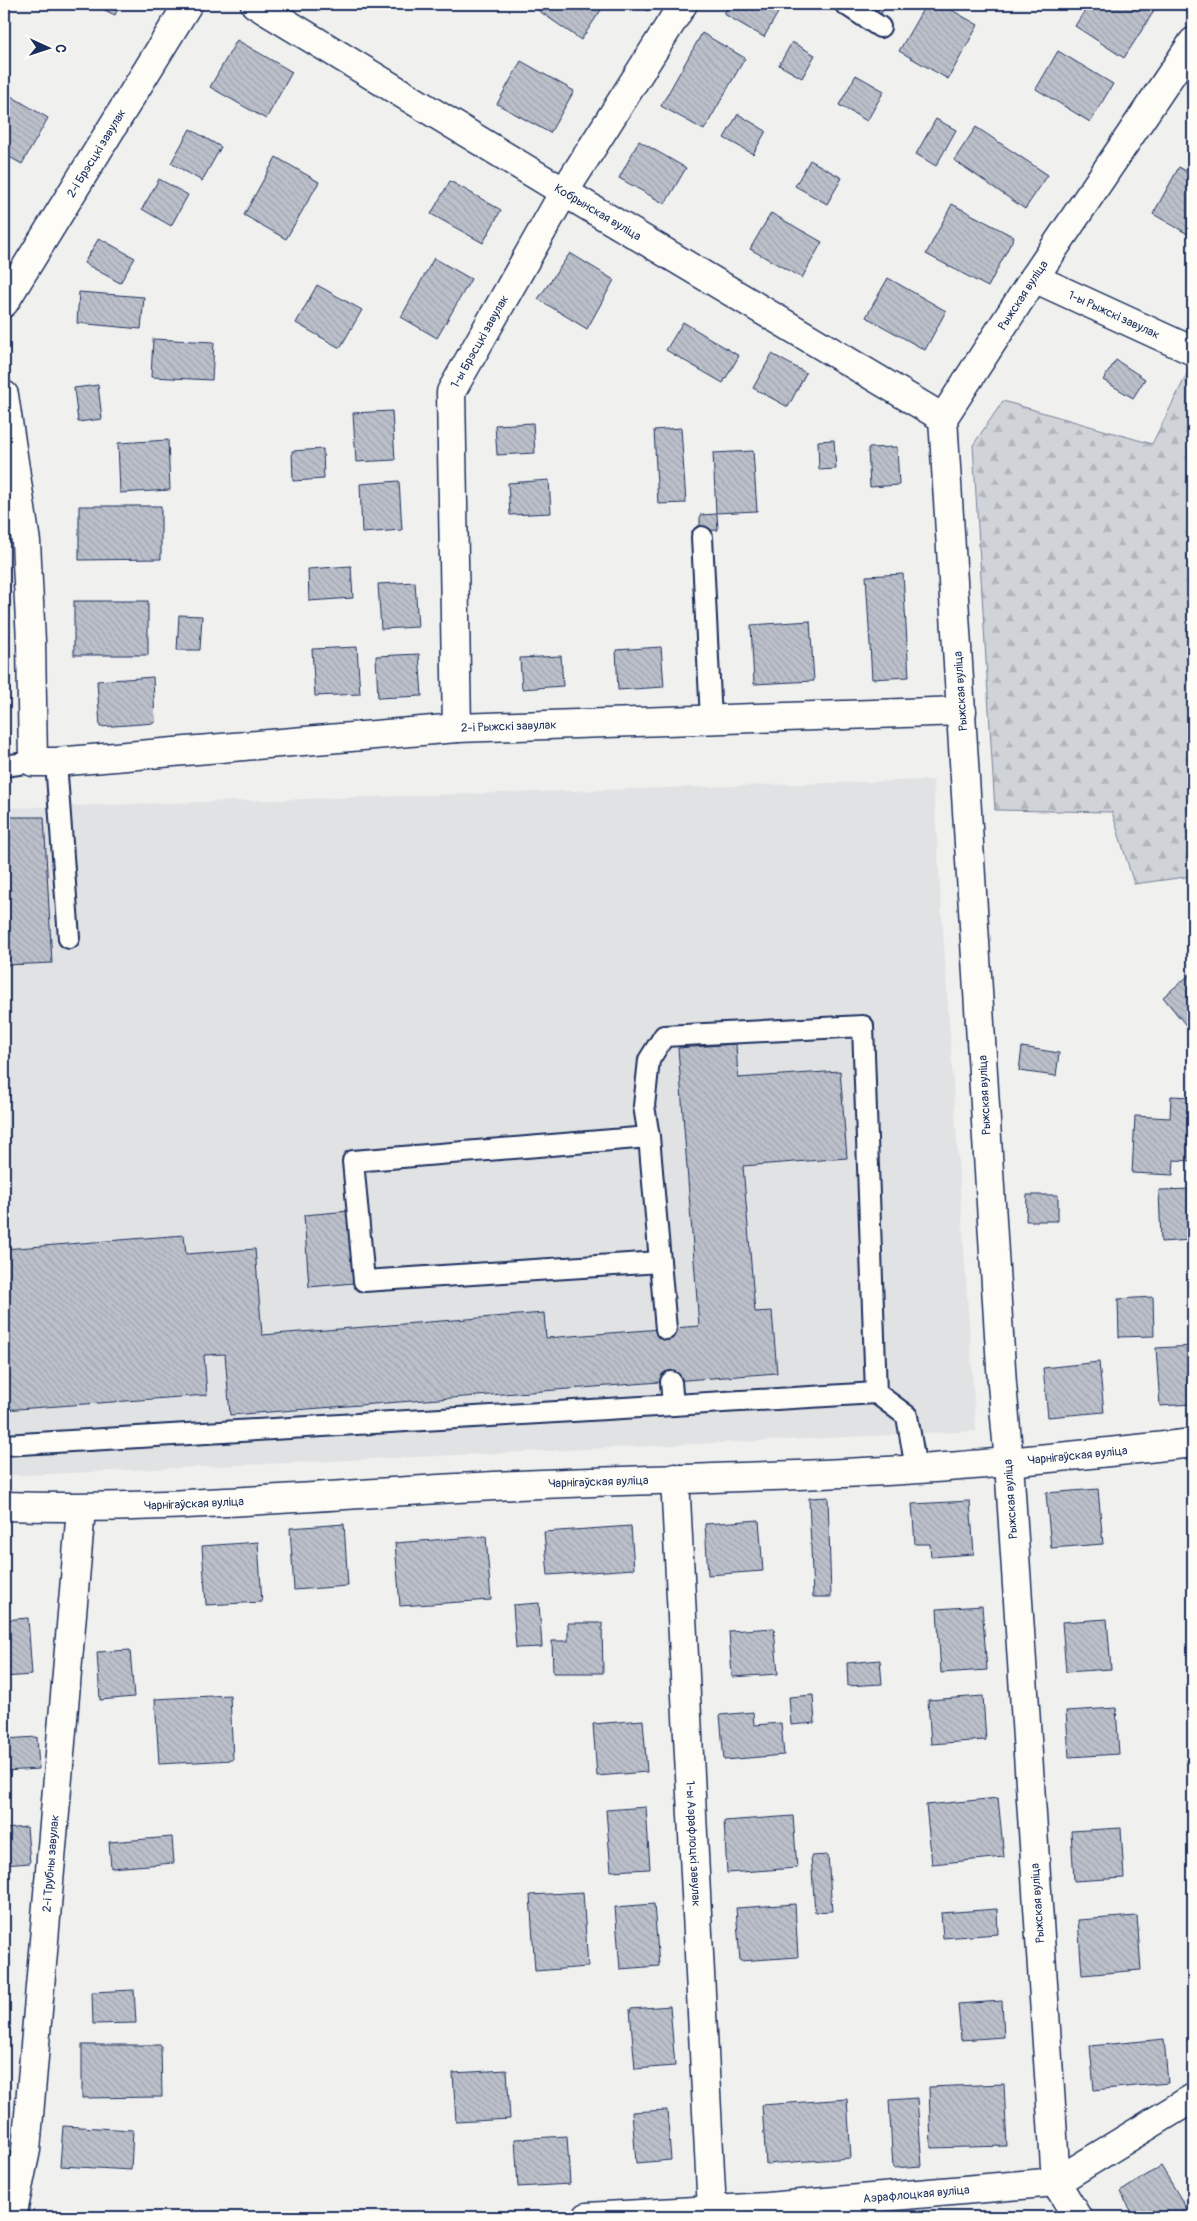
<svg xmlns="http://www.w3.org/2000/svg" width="1197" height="2221" viewBox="0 0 1197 2221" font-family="Pangolin,sans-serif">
	<defs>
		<pattern id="forest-firs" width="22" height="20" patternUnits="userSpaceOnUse" patternTransform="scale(1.25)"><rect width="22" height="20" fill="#d0d3d8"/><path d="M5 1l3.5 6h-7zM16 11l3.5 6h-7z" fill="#b2b5bc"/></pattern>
		<pattern id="building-back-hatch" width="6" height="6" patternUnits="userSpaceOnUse" patternTransform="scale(1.25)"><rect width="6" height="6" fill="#bbc0ca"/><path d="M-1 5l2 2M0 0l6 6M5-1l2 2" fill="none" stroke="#a0a5b0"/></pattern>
	</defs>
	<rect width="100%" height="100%" fill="#f0f0ee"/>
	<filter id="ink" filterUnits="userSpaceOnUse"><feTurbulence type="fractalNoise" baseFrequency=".02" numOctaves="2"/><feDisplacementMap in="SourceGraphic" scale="10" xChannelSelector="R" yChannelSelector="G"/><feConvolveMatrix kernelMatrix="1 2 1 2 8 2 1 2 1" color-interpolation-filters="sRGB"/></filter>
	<g filter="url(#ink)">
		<!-- built -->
		<polygon fill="#e0e2e3" points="933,780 976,1431 4,1476 4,808"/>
		<!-- forest -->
		<polygon fill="url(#forest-firs)" stroke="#76819b" points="1189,370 1193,373 1193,876 1134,884 1112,812 995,810 973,445 1003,401 1152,444"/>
		<!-- building -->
		<g fill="url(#building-back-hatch)" stroke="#1b2f5e">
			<polygon points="92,4 120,4 115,15"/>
			<polygon points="529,4 605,4 581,40"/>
			<polygon points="635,4 652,4 648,11"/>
			<polygon points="729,4 783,4 764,37 724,14"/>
			<polygon points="863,4 886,4 881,14"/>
			<polygon points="926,4 941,4 978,25 948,79 899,51"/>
			<polygon points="1089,4 1143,4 1154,11 1124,58 1075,26"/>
			<polygon points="702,33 745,58 704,130 661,106"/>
			<polygon points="237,40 292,72 266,119 210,87"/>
			<polygon points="792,42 815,55 802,78 779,65"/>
			<polygon points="1058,51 1113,84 1090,122 1036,89"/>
			<polygon points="521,61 574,91 550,133 497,104"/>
			<polygon points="856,75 884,91 867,121 839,105"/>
			<polygon points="4,92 48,118 22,164 4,154"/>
			<polygon points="738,114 766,131 753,154 724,138"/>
			<polygon points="936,119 956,130 936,166 916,154"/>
			<polygon points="976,127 1048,175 1025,209 954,160"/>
			<polygon points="190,129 221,147 202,181 171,163"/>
			<polygon points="639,141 686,168 665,204 619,178"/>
			<polygon points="276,157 319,182 286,239 244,215"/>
			<polygon points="810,160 842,178 827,204 795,186"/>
			<polygon points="1179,167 1193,175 1193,237 1153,214"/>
			<polygon points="159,179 188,195 171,226 142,209"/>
			<polygon points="450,181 501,210 483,243 431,214"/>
			<polygon points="952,204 1014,237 988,287 926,254"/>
			<polygon points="771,213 822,242 802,278 750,249"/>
			<polygon points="99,238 135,258 120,283 84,263"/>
			<polygon points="570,253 614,280 587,329 538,299"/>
			<polygon points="434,258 471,279 437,338 401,317"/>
			<polygon points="888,278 946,311 925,350 866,317"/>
			<polygon points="317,285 362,310 340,348 296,323"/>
			<polygon points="79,292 144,297 141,329 77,323"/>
			<polygon points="683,322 739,356 723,383 666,350"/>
			<polygon points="153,339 214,342 212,380 151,377"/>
			<polygon points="772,354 806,373 788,407 753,388"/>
			<polygon points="1116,360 1145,379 1133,398 1103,380"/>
			<polygon points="98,385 102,419 78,422 74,388"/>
			<polygon points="392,411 395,460 356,462 353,413"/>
			<polygon points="533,423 535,453 497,455 495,425"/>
			<polygon points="681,428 686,503 658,504 654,430"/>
			<polygon points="168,440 170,490 120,493 118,443"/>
			<polygon points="834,440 836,469 819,470 818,441"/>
			<polygon points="897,447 899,485 870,487 868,448"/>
			<polygon points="323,449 324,479 293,481 292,451"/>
			<polygon points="753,451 757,511 716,513 713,453"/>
			<polygon points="549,480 551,513 510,515 508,483"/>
			<polygon points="399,481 402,530 362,533 360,484"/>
			<polygon points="79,506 161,506 161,559 79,560"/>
			<polygon points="717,514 718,530 700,531 700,515"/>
			<polygon points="351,566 353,598 309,601 308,569"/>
			<polygon points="903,574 909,677 872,679 866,576"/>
			<polygon points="415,582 418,627 381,629 378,584"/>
			<rect x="74" y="601" width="74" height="54"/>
			<polygon points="179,615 202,616 200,650 177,650"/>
			<polygon points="810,621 814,681 754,684 751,625"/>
			<polygon points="357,647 360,694 315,696 312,649"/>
			<polygon points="661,647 664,687 618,690 616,650"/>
			<polygon points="419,654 422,696 378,698 376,656"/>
			<polygon points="561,656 563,686 522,689 520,658"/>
			<polygon points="153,677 155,723 100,727 97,681"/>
			<polygon points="4,817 44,817 52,963 6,965 4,916"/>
			<polygon points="1193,972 1193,1034 1163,997"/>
			<polygon points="736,1044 738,1078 840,1071 847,1158 743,1166 755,1312 772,1311 777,1373 230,1415 225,1354 204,1355 207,1395 4,1410 4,1249 184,1235 186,1254 255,1249 262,1335 544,1313 546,1338 699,1326 678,1048"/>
			<polygon points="1022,1047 1059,1053 1056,1076 1019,1071"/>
			<polygon points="1171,1096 1193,1097 1193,1161 1174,1160 1173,1175 1132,1173 1135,1116 1170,1118"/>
			<polygon points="1193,1189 1193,1257 1192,1257 1191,1240 1161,1242 1159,1190"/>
			<polygon points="1027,1195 1058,1195 1058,1221 1026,1221"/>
			<polygon points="349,1211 354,1283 309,1287 304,1215"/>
			<polygon points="1153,1297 1154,1336 1119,1337 1118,1299"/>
			<polygon points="1193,1346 1193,1404 1160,1406 1156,1348"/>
			<polygon points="1099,1362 1104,1412 1048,1417 1043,1368"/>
			<polygon points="1189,1467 1193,1467 1193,1541 1192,1541"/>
			<polygon points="1098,1489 1103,1544 1051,1548 1046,1493"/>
			<polygon points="828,1497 831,1597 813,1597 809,1498"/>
			<polygon points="970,1501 974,1554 931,1557 930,1544 915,1544 912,1504"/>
			<polygon points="759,1520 763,1571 708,1575 705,1524"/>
			<polygon points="344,1524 348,1586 294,1590 290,1528"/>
			<polygon points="631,1526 634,1569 548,1575 544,1532"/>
			<polygon points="486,1536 491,1600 400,1606 395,1543"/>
			<polygon points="258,1542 262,1602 206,1605 202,1546"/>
			<polygon points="539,1603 542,1647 516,1648 513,1605"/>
			<polygon points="982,1606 987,1670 941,1673 937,1609"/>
			<polygon points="28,1618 32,1675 4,1677 4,1620"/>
			<polygon points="1107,1619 1111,1669 1066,1672 1062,1622"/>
			<polygon points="568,1623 602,1623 603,1673 553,1673 552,1641 568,1641"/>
			<polygon points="774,1628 778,1674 732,1677 729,1631"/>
			<polygon points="130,1650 134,1697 100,1700 97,1652"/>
			<polygon points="880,1660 882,1684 848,1686 847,1663"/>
			<polygon points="230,1695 233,1760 159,1764 155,1699"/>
			<polygon points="813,1695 815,1723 791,1725 789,1697"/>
			<polygon points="983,1696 986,1740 931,1744 928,1700"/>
			<polygon points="1116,1708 1119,1754 1069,1757 1066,1711"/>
			<polygon points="753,1712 754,1725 781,1723 784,1755 724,1760 720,1715"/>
			<polygon points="643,1720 647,1772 597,1776 593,1724"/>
			<polygon points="37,1737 39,1769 4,1771 4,1739"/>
			<polygon points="998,1798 1004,1857 932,1864 926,1805"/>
			<polygon points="646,1807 650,1869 611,1871 606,1810"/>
			<polygon points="793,1816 797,1868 727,1873 724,1821"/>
			<polygon points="27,1827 30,1863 4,1865 4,1829"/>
			<polygon points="1121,1828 1124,1878 1074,1881 1071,1831"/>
			<polygon points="172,1837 174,1863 111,1868 109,1842"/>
			<polygon points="828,1855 832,1911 815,1912 811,1856"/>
			<polygon points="583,1892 588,1967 535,1971 530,1895"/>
			<polygon points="654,1904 659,1966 620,1969 615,1907"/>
			<polygon points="795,1904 798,1957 740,1961 736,1908"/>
			<polygon points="997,1909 998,1934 943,1938 941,1913"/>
			<polygon points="1137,1916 1141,1970 1082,1975 1078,1920"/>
			<polygon points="134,1990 136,2023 93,2024 92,1992"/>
			<polygon points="1002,2001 1004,2037 961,2040 958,2004"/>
			<polygon points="670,2006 675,2066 635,2069 630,2009"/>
			<polygon points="1164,2039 1168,2083 1094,2090 1090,2046"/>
			<polygon points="82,2045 161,2045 162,2097 82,2098"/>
			<polygon points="507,2070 510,2119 456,2122 453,2073"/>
			<polygon points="1004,2084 1007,2146 931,2148 929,2087"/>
			<polygon points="917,2098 922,2166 893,2168 889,2100"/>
			<polygon points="847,2099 851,2158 766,2164 762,2105"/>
			<polygon points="667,2110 671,2160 636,2163 632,2112"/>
			<polygon points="63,2126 133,2130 131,2170 60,2166"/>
			<polygon points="567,2136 570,2184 518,2187 515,2139"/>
			<polygon points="1161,2166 1187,2209 1174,2217 1135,2217 1120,2192"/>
		</g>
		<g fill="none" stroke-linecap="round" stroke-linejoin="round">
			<!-- lane casing -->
			<g stroke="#1b2f5e" stroke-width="24">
				<g id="lane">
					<polyline points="845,4 880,27"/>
					<polyline points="702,537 711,720"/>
					<polyline points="56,762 69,938"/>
					<polyline points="4,766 33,762"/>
					<polyline points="649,1137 666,1329"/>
					<polyline points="660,1262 364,1281 353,1161 649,1137 644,1106 649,1060 664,1036 863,1026 876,1393 907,1416 916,1469"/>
					<polyline points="671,1382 673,1405"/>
					<polyline points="4,1445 876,1393"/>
				</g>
			</g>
			<!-- street casing -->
			<g stroke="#1b2f5e" stroke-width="31">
				<g id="street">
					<path id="s1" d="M255 4 564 192 943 418"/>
					<path id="s2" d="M1034 278 1193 351"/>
					<path id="s3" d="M4 303 188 4"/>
					<path id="s4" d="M4 395 26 542 31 642 33 762H56L457 728 962 711"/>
					<path id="s5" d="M457 728 451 392 564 192 683 4"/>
					<path id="s6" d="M675 1478 712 2211"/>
					<path id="s7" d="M4 1506C167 1511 331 1494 494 1486 636 1479 778 1478 919 1469 1011 1463 1102 1453 1193 1443"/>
					<path id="s8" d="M12 2217 26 2150 81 1509"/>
					<path id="s9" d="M587 2217 767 2207 1056 2182 1193 2098"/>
					<path id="s10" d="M1077 2217 1056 2182 1009 1463 1002 1384 943 418 1034 278 1193 42"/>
				</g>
			</g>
			<!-- path -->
			<polyline stroke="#1b2f5e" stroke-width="3" stroke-dasharray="4 4" stroke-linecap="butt" points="1187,12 1192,4"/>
			<!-- lane -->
			<use href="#lane" stroke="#fdfcf7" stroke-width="20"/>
			<!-- street -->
			<use href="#street" stroke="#fdfcf7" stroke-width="28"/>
		</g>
	</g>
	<g text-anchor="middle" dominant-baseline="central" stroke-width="5" stroke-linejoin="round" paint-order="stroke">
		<!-- street labels -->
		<g font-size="12" fill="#1b2f5e" stroke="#fdfcf7">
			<text stroke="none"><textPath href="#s3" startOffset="176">2-і Брэсцкі завулак</textPath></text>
			<text stroke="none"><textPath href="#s1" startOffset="401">Кобрынская вуліца</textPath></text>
			<text stroke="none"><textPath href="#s10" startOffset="1955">Рыжская вуліца</textPath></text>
			<text stroke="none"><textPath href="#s2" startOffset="88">1-ы Рыжскі завулак</textPath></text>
			<text stroke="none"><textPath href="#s5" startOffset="394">1-ы Брэсцкі завулак</textPath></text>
			<text transform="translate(961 691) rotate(-94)">Рыжская вуліца</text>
			<text stroke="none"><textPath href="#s4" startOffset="846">2-і Рыжскі завулак</textPath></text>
			<text transform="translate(985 1095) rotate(-93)">Рыжская вуліца</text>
			<text stroke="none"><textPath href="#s7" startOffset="1075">Чарнігаўская вуліца</textPath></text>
			<text stroke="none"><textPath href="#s7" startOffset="595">Чарнігаўская вуліца</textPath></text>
			<text transform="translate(1011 1499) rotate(-94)">Рыжская вуліца</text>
			<text stroke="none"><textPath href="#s7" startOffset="190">Чарнігаўская вуліца</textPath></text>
			<text stroke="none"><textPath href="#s6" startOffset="366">1-ы Аэрафлоцкі завулак</textPath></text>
			<text stroke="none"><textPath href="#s8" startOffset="356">2-і Трубны завулак</textPath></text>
			<text transform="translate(1038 1903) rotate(-94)">Рыжская вуліца</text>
			<text stroke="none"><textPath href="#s9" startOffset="330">Аэрафлоцкая вуліца</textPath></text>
		</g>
	</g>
	<!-- margin -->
	<rect width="1197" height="2221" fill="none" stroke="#fdfcf7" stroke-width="20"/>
	<rect x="10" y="10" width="1177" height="2201" fill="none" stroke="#1b2f5e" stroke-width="2" filter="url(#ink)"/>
	<!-- north arrow -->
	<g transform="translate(48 48) rotate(93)" stroke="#fdfcf7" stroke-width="4" paint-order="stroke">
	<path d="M0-4L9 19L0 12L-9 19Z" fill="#1b2f5e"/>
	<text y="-8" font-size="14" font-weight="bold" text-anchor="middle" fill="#1b2f5e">С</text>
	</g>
</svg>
